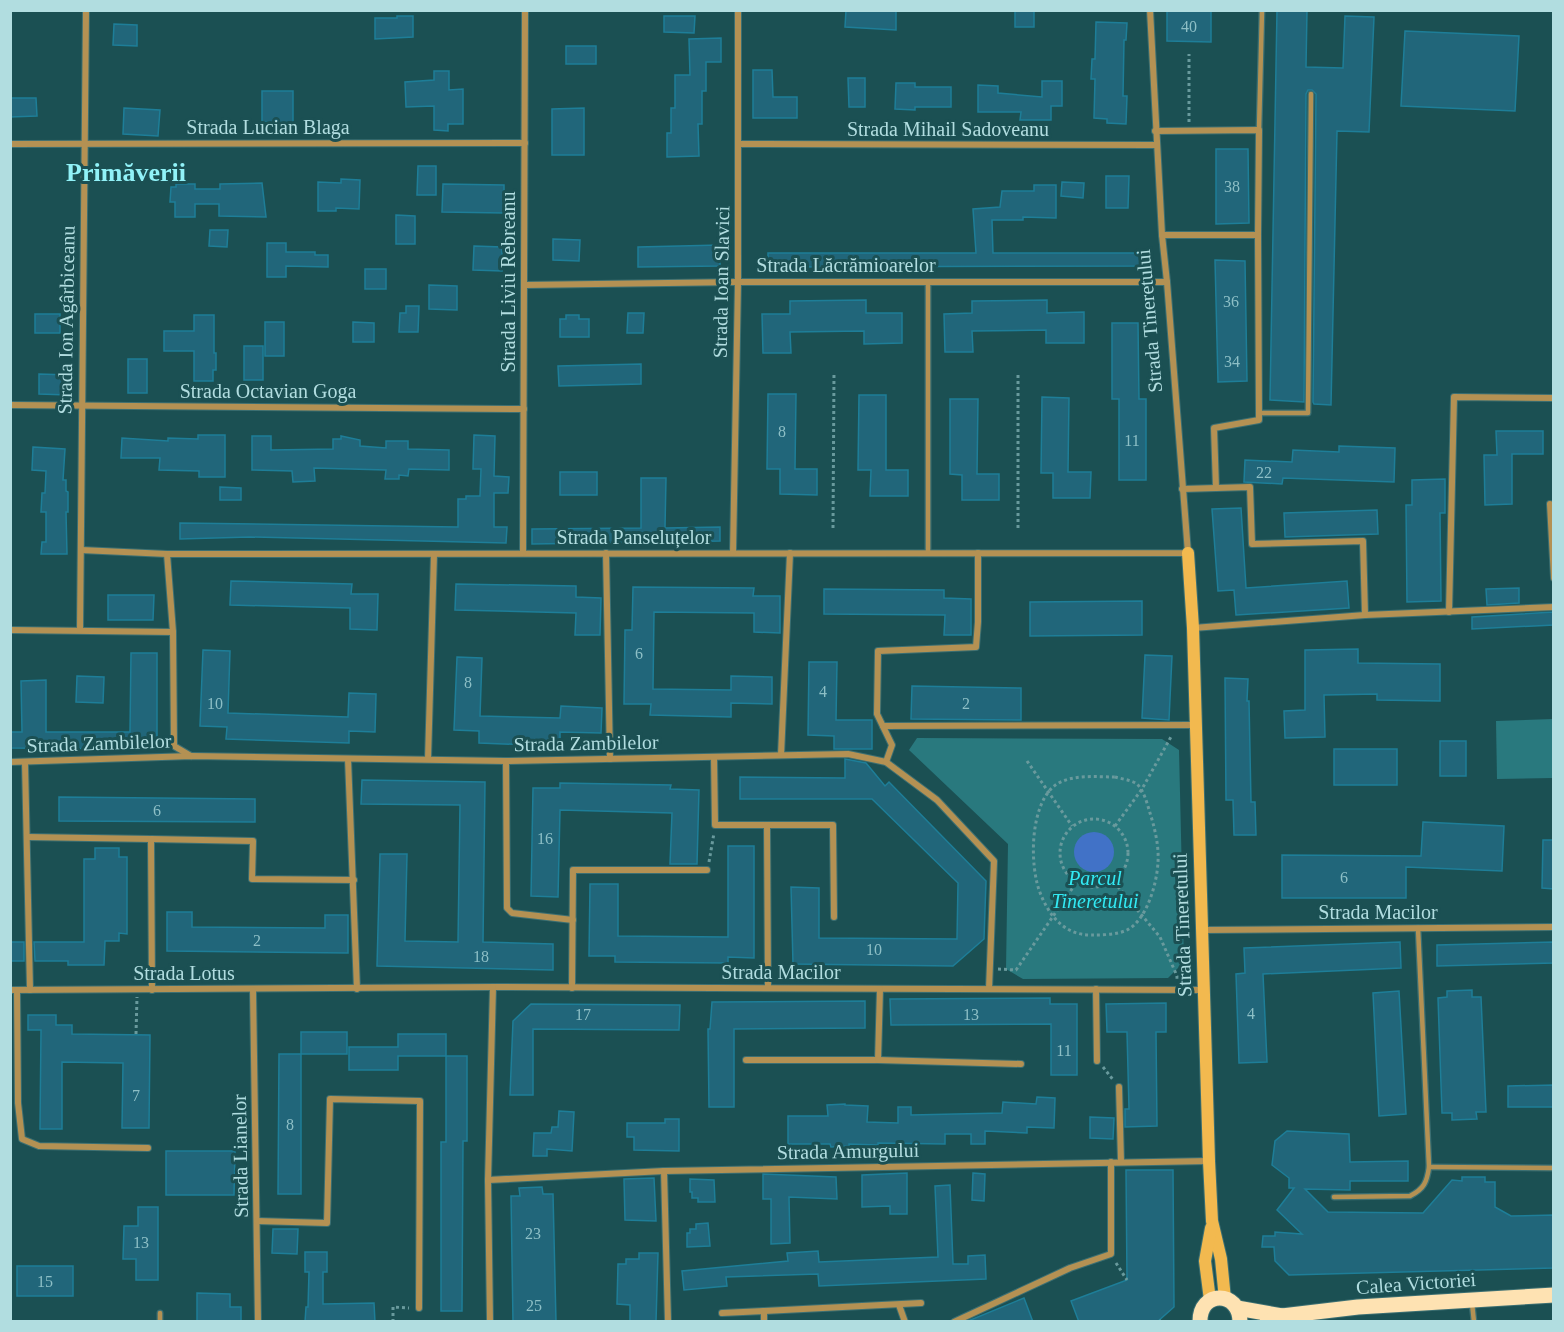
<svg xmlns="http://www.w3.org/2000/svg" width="1564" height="1332" viewBox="0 0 1564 1332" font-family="'Times New Roman',serif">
	<rect width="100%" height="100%" fill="#1b5053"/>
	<!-- green -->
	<g fill="#29797e">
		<polygon points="1553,719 1553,778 1497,779 1496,721"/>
		<polygon points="917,738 1162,739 1179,750 1184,962 1168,978 1023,979 1006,969 1008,844 909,750"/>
	</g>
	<!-- water -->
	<circle fill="#4172c7" cx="1094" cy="852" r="20"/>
	<!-- building -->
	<g fill="#21667a" stroke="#1e7e98" stroke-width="1.5">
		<polygon points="846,10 896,10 896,30 845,27"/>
		<rect x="1015" y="10" width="19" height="17"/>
		<polygon points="1167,10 1211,10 1211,42 1167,41"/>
		<polygon points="1277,10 1307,10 1306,67 1343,68 1345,16 1374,17 1369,132 1337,131 1331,405 1314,404 1313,402 1316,94 1312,90 1308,90 1306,94 1304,402 1270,400"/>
		<polygon points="397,16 413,16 413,37 375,39 375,18 397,18"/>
		<polygon points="664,16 695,16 694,33 664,32"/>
		<polygon points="1096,22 1127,23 1126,40 1124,40 1123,96 1127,96 1126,124 1107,123 1107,119 1094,118 1095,79 1091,79 1092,59 1095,59"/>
		<polygon points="114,24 137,25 137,46 113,45"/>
		<polygon points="1405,31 1519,36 1515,111 1401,106"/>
		<polygon points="721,38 721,62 706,62 706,91 702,91 702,124 698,124 699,156 667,157 667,133 671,133 671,108 675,108 675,75 690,75 689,39"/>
		<rect x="566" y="46" width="30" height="18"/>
		<polygon points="753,70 772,70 773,97 797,97 797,118 753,118"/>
		<polygon points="434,71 449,71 449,90 463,89 463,124 448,124 448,131 434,130 434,106 406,107 405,82 434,80"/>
		<polygon points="848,78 865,78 865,107 849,107"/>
		<polygon points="1042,81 1062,81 1062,106 1051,106 1051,120 1020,120 1021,112 978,112 978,85 998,86 998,93 1042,97"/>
		<polygon points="896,83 915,83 915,87 951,87 951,107 915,107 915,110 895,109"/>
		<rect x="262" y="91" width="31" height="31"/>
		<polygon points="10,98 36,98 37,116 10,117"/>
		<polygon points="124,108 160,110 158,136 123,134"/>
		<polygon points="584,108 584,155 552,155 552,109"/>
		<polygon points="1216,149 1248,149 1249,223 1216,224"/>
		<polygon points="418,166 436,166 436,195 417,195"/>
		<polygon points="1106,176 1129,176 1128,208 1106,208"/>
		<polygon points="341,179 360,180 359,209 336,208 336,211 318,211 318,182 341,183"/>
		<polygon points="1062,182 1084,183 1083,198 1061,196"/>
		<polygon points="262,183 266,217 219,216 219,204 195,204 195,217 175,217 175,202 170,202 171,187 176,187 176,184 195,184 195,189 220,189 220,184"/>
		<polygon points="443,184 504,185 504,213 442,212"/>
		<polygon points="1034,185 1056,185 1056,218 1023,217 1023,220 992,220 993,253 1148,253 1148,266 768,267 768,253 976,253 973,209 1000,207 1002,191 1034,191"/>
		<polygon points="396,215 415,216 415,244 396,244"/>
		<polygon points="210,230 228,230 227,247 209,246"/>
		<polygon points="553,239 580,240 579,261 553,260"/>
		<polygon points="267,243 286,243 286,252 315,252 315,255 328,255 328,267 286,266 286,277 267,277"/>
		<polygon points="720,245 720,266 638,267 638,247"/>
		<polygon points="474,246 502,247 502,271 473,270"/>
		<polygon points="1215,260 1245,261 1247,381 1218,382"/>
		<rect x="365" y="269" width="21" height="20"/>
		<polygon points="429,285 457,286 457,310 429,309"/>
		<polygon points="866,300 866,313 902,313 902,343 864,344 864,331 790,332 791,353 763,353 762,314 790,314 790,301"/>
		<polygon points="1047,300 1047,313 1084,312 1084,343 1046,343 1046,330 972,331 973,352 945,352 944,314 972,313 972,301"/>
		<polygon points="406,306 419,306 418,332 399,332 400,313 406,313"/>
		<polygon points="628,313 644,313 643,333 627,333"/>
		<rect x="35" y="314" width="25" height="19"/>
		<polygon points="194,315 214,315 214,353 216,353 216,370 213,370 213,381 194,381 194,351 164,351 164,331 194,331"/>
		<polygon points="566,315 579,315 579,319 589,319 589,337 560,337 560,319 566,319"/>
		<rect x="265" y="322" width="19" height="34"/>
		<polygon points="353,322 374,323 374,342 353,342"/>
		<polygon points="1112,323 1138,323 1139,399 1146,399 1146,480 1119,480 1119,399 1112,399"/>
		<rect x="244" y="346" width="19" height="34"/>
		<rect x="128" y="359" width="19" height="34"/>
		<polygon points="641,364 641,384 559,386 558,366"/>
		<polygon points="39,374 69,375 68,395 39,394"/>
		<polygon points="768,394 796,394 795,469 817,469 817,495 780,494 780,469 767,469"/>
		<polygon points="859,395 886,395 886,470 908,470 908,496 870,496 871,470 858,470"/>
		<polygon points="1042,397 1069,398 1068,472 1091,472 1090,498 1053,498 1053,473 1041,473"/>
		<polygon points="950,399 978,399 977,474 999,474 999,500 962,500 962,475 950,474"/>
		<polygon points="1496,431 1543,431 1543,454 1512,454 1512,504 1485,505 1484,455 1497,455"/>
		<polygon points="198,435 225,435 225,477 199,477 199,471 159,470 160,458 121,458 122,438 168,441 168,438 198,439"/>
		<polygon points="474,435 495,436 494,476 509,477 508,493 494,493 494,527 507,527 506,543 250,537 180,539 180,523 458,527 458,499 466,499 466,496 480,496 481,469 473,469"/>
		<polygon points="252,436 271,436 271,450 333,449 333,439 341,439 341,436 360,440 360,446 386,448 386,441 408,441 408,449 449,450 449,470 409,469 408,476 399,475 399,479 385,479 386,470 314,468 315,481 293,482 292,471 252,470"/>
		<polygon points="1339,446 1395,448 1394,482 1283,478 1282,484 1244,482 1245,460 1292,462 1293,450 1339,452"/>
		<polygon points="33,447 65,449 63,480 66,480 66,491 68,492 68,512 66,512 67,554 41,554 42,542 46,542 46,512 41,512 42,493 45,493 46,471 32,470"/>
		<rect x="560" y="472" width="37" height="23"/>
		<polygon points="641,478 666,478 665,528 720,527 720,541 532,544 532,529 641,528"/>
		<polygon points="1445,479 1445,513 1440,513 1441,601 1407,602 1406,505 1412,505 1412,480"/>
		<polygon points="220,487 241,488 241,500 220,500"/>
		<polygon points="1241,508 1246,588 1347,581 1349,608 1236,615 1234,590 1218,591 1212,509"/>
		<polygon points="1377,510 1378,534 1285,537 1284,513"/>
		<polygon points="231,581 352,584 351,594 378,594 377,630 350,629 350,608 230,605"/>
		<polygon points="456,584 576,586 576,597 601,598 600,635 575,635 576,613 455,610"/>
		<polygon points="633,587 754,588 753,596 780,596 780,633 754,632 754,613 654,612 653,689 731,690 731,676 772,677 772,704 731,703 731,717 650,715 651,704 624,704 625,630 632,630"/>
		<polygon points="1519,588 1519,603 1487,605 1486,589"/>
		<polygon points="824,589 944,590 944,598 971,599 971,635 944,635 945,615 824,614"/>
		<polygon points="108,595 154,595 153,620 108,620"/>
		<polygon points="1142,601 1142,635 1030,636 1030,602"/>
		<polygon points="1554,612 1554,625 1472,629 1472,617"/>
		<polygon points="1358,649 1358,663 1440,664 1440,701 1377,700 1377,694 1324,695 1325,737 1285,738 1284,711 1305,710 1305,650"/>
		<polygon points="203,650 230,651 228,713 348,717 349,693 376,694 375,732 349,731 349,743 226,739 227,727 200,726"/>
		<polygon points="131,653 157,653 157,749 10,748 10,732 22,732 21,681 46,680 46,732 130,732"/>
		<polygon points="1145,655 1172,656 1169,720 1142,718"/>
		<polygon points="457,657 482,658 480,716 560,718 561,706 602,708 601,733 560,732 560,746 479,743 479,731 454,730"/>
		<polygon points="809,662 837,662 836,720 872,720 872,749 834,749 834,736 808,735"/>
		<polygon points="77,676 104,677 103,703 76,702"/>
		<polygon points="1225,678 1248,679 1247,701 1249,701 1251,802 1255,802 1256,835 1234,835 1233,800 1226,800"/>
		<polygon points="912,686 1021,688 1021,720 911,719"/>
		<rect x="1440" y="741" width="26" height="35"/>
		<rect x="1334" y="749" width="63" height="36"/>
		<polygon points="845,759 866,763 885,786 889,782 986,881 984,939 953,966 793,964 791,887 819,888 819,938 957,939 958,883 872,799 740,799 740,777 845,778"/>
		<polygon points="362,780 485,782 483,942 553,944 553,970 377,966 380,854 407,854 405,941 458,942 460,805 361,804"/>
		<polygon points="560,783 671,785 670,789 699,790 697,864 670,864 672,813 560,810 558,897 531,896 533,788 560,788"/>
		<polygon points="59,797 255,799 255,822 59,821"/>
		<polygon points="1423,822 1504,826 1502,871 1406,867 1406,898 1282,898 1282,855 1421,856"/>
		<polygon points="1543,840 1554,840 1554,889 1542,888"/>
		<polygon points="728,846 754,846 754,958 728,957 728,963 615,962 615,956 589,956 590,884 618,884 618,936 728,937"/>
		<polygon points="95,848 119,848 119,857 127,857 127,934 119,933 119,941 105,941 104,965 68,965 68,961 35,961 34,942 84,942 84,859 95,859"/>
		<polygon points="167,912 192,912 192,927 325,928 325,915 348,915 348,953 167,951"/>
		<rect x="10" y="942" width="14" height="19"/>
		<polygon points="1400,942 1401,968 1263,974 1267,1062 1239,1063 1236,974 1245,973 1244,948"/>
		<polygon points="1554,942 1554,963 1437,966 1437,945"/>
		<polygon points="1472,990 1472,997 1481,997 1486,1112 1476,1112 1477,1119 1452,1120 1452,1113 1442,1113 1438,998 1447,997 1447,991"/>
		<polygon points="1399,991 1406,1114 1379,1116 1373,993"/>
		<polygon points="1050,998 1050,1004 1077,1004 1077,1075 1051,1075 1051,1024 891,1025 890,999"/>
		<polygon points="865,1001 865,1028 734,1029 734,1107 709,1107 708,1029 710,1029 712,1002"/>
		<polygon points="1166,1003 1166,1032 1156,1032 1157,1126 1125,1127 1125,1109 1129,1109 1127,1032 1107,1032 1106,1004"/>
		<polygon points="531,1004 680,1005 679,1030 533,1029 533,1095 510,1095 513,1021"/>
		<polygon points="28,1015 56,1015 56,1025 72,1025 72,1034 150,1035 149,1128 122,1128 123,1063 62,1062 62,1129 40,1129 41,1030 28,1030"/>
		<rect x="301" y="1032" width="46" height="22"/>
		<polygon points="398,1034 446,1034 446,1056 398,1056 398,1070 349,1070 349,1047 398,1047"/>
		<polygon points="279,1054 301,1054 301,1194 278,1194"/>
		<polygon points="446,1056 467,1056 467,1141 463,1141 462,1311 441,1311 441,1142 446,1142"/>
		<polygon points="1554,1085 1554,1107 1508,1107 1508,1086"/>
		<polygon points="1037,1097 1055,1098 1054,1128 1027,1127 1027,1133 985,1131 985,1144 971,1144 971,1134 945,1134 945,1144 878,1143 878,1145 849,1144 849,1146 831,1147 830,1144 788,1144 788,1116 828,1116 827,1105 845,1104 845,1105 868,1106 867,1122 898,1123 898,1107 911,1107 911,1115 1002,1113 1003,1102 1036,1104"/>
		<polygon points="559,1111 574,1112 572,1151 547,1149 547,1156 533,1156 534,1133 551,1133 552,1127 558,1127"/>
		<polygon points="1090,1117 1114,1118 1113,1139 1090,1138"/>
		<polygon points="665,1119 679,1119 679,1151 634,1150 634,1137 627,1137 627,1123 665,1123"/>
		<polygon points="1287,1131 1349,1134 1350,1162 1408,1161 1408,1181 1350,1181 1350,1190 1305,1189 1328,1212 1423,1213 1452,1180 1462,1181 1462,1177 1485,1177 1485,1182 1495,1182 1495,1207 1511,1216 1554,1215 1554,1268 1289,1275 1275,1261 1274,1247 1262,1247 1263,1236 1275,1236 1275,1232 1302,1234 1277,1210 1294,1188 1289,1188 1289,1178 1272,1165 1275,1141"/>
		<polygon points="166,1151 235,1151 234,1195 166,1195"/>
		<polygon points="1126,1170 1173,1170 1174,1307 1157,1322 1079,1322 1071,1301 1127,1280"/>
		<polygon points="907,1173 907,1214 890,1214 890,1206 862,1207 862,1175"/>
		<polygon points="973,1173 985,1174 984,1201 972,1200"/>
		<polygon points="763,1174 836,1177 837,1199 789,1197 790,1243 771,1244 771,1199 763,1199"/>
		<polygon points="654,1178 656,1221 625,1220 624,1179"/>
		<polygon points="690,1179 714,1180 715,1202 698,1202 698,1198 692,1198 692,1192 690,1192"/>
		<polygon points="950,1185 953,1264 968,1264 968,1256 985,1255 986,1279 819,1286 818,1274 726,1277 727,1286 684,1290 682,1271 788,1261 787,1253 818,1251 819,1262 938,1257 935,1186"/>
		<polygon points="542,1187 543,1194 553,1194 556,1322 513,1322 511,1196 520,1196 519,1188"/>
		<polygon points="138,1207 158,1207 158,1280 136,1280 136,1259 123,1259 124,1226 138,1226"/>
		<polygon points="708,1223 710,1246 687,1247 687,1233 690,1233 690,1229 696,1229 696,1224"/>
		<polygon points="273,1229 298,1229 297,1254 272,1253"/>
		<polygon points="305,1252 327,1252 327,1272 323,1272 323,1304 374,1303 375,1322 305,1322 306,1307 308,1307 309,1272 305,1272"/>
		<polygon points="639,1253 658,1253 656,1322 630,1322 630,1305 617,1304 618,1264 626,1264 626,1259 639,1259"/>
		<rect x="17" y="1266" width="56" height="30"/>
		<polygon points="197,1293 230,1294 230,1307 241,1307 241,1322 197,1322"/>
		<polygon points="1024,1298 1033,1322 968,1322 968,1321"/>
	</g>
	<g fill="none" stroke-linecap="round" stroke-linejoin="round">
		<!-- lane casing -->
		<g stroke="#3c6f72" stroke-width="7">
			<g id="lane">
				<polyline points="1259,130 1262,10"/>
				<polyline points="928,282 928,553"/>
				<polyline points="1259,413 1308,413 1311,94"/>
				<polyline points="1429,1167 1554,1168"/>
				<path d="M1334 1197 1410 1196C1424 1189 1427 1182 1429 1167L1418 928"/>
				<polyline points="1472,1303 1474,1322"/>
				<polyline points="160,1313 160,1322"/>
			</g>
		</g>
		<!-- street casing -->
		<g stroke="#3c6f72" stroke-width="8">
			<g id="street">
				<polyline points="1155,131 1259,130 1258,235"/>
				<polyline points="10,144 525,143"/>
				<polyline points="739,144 1156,145"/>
				<polyline points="1162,235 1258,235 1259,420 1214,428 1216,488"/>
				<polyline points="525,285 738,282 1167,282"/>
				<polyline points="10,405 524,409"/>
				<polyline points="1182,489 1250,487 1252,544 1363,541 1365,615"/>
				<polyline points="1550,504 1554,578"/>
				<polyline points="81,550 167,554 1188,553 1167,282 1162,235 1150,10"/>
				<polyline points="523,553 525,10"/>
				<polyline points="606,553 610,759"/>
				<polyline points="733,553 738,282 738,10"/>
				<polyline points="167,554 173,632 174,746 191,756"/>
				<polyline points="1449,612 1454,397 1554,398"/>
				<polyline points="1193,628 1365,615 1554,607"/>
				<polyline points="10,630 173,632"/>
				<polyline points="80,630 86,10"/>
				<polyline points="883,726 1195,725"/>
				<polyline points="781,755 790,553"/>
				<polyline points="714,757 715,825 833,825 834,917"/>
				<polyline points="348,759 357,989"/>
				<polyline points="428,759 434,554"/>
				<polyline points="506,761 507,908 512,913 573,920"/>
				<polyline points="10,762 192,756 506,761 848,754 886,762 937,800 994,861 989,989"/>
				<polyline points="886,762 892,745 877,714 878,651 976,647 978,622 978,553"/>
				<polyline points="25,763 30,990"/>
				<polyline points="767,825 768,988"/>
				<polyline points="27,837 151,839 152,990"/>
				<polyline points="151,839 253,841 252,879 354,880"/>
				<polyline points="1202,930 1554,927"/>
				<polyline points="572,988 573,870 707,870"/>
				<polyline points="1096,989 1097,1061"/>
				<polyline points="10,990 493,987 1203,990"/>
				<polyline points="17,990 18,1103 22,1139 39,1146 148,1148"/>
				<polyline points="253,990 258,1322"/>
				<polyline points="746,1060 878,1060 880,989"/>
				<polyline points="878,1060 1021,1064"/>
				<polyline points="1119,1087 1121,1162"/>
				<polyline points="664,1171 668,1322"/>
				<polyline points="488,1180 664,1171 1209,1161"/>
				<polyline points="257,1221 327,1223 330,1099 420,1101 419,1308"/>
				<polyline points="899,1305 905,1322"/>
				<polyline points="764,1311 921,1303"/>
				<polyline points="722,1313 764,1311 764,1322"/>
				<polyline points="490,1322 488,1180 493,987"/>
				<polyline points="954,1322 1070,1268 1111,1254 1111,1162"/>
			</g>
		</g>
		<!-- secondary casing -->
		<g stroke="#3c6f72" stroke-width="14">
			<g id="secondary">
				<polyline points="1188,553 1193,628 1209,1161 1212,1221 1221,1259 1225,1299"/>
				<polyline points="1210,1300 1205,1261 1211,1228"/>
			</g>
		</g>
		<!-- primary casing -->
		<g stroke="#3c6f72" stroke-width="17">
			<g id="primary">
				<polyline points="1237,1308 1282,1316"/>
				<path d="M1200 1322C1199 1290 1240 1290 1240 1322"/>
				<polyline points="1267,1322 1282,1316 1358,1307 1554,1295"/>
			</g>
		</g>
		<!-- path -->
		<g stroke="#699a9d" stroke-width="3" stroke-dasharray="3 3" stroke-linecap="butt">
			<polyline points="1189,122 1189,54"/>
			<polyline points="833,528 834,372"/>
			<polyline points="1018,528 1018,375"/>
			<polyline points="1027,761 1072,826"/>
			<path d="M1115 777C1122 779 1131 780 1137 784 1144 791 1147 803 1150 813 1155 829 1159 846 1158 862 1157 883 1147 920 1127 930 1116 935 1102 935 1091 935 1065 935 1050 917 1041 895 1029 868 1029 802 1057 784 1073 774 1097 777 1115 777Z"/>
			<circle cx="1094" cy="853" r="34"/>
			<polyline points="1115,826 1142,789 1172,735"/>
			<polyline points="709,862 714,833"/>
			<polyline points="1114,882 1160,937 1177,976 1177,981"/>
			<polyline points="998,969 1016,970 1076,883"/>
			<polyline points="136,1034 137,997"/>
			<polyline points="1103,1067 1114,1081"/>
			<polyline points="1116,1263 1127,1280"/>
			<polyline points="1159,1320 1160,1322"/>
			<polyline points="393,1322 393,1307 409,1308"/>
		</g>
		<!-- lane -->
		<use href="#lane" stroke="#b49153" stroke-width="4.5"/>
		<!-- street -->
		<use href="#street" stroke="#b49153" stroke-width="6"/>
		<!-- secondary -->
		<use href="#secondary" stroke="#f2b94f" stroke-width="12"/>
		<!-- primary -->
		<use href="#primary" stroke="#fee2b2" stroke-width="15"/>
	</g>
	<g text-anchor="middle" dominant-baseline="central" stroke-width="6" stroke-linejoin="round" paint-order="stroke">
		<!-- number labels -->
		<g font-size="16" fill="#8dbfc6">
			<text x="1189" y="26">40</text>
			<text x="1232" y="186">38</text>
			<text x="1231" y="301">36</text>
			<text x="1232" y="361">34</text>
			<text x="782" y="431">8</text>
			<text x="1132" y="440">11</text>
			<text x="1264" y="472">22</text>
			<text x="639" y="653">6</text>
			<text x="468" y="682">8</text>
			<text x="823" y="691">4</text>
			<text x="215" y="703">10</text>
			<text x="966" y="703">2</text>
			<text x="157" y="810">6</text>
			<text x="545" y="838">16</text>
			<text x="1344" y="877">6</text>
			<text x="257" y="940">2</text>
			<text x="874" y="949">10</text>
			<text x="481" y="956">18</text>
			<text x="1251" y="1013">4</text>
			<text x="583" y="1014">17</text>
			<text x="971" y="1014">13</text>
			<text x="1064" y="1050">11</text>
			<text x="136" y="1095">7</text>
			<text x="290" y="1124">8</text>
			<text x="533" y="1233">23</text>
			<text x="141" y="1242">13</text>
			<text x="45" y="1281">15</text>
			<text x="534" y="1305">25</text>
		</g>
		<!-- street labels -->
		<g font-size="20" fill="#b1dde0" stroke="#1b5053">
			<text x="268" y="127">Strada Lucian Blaga</text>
			<text x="948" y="129">Strada Mihail Sadoveanu</text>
			<text x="846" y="265">Strada Lăcrămioarelor</text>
			<text transform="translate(508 282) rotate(-90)">Strada Liviu Rebreanu</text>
			<text transform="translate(721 282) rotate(-89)">Strada Ioan Slavici</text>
			<text transform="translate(66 320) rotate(-89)">Strada Ion Agârbiceanu</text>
			<text transform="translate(1149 321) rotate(-95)">Strada Tineretului</text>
			<text x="268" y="391">Strada Octavian Goga</text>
			<text x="634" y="537">Strada Panseluțelor</text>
			<text transform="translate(99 743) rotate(-2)">Strada Zambilelor</text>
			<text transform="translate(586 743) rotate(-1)">Strada Zambilelor</text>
			<text x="1378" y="912">Strada Macilor</text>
			<text transform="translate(1182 925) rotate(-92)">Strada Tineretului</text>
			<text x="781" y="972">Strada Macilor</text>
			<text x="184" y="973">Strada Lotus</text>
			<text transform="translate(848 1151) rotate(-1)">Strada Amurgului</text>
			<text transform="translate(240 1156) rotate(-91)">Strada Lianelor</text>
			<text transform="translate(1416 1283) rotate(-4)">Calea Victoriei</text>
		</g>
		<!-- park labels -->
		<g font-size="20" font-style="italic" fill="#32eaf4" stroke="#1b5053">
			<text x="1095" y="878">Parcul<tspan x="1095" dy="23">Tineretului</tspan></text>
		</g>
		<!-- district labels -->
		<g font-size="26" font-weight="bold" fill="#91f2f8" stroke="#1b5053">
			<text x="126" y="172">Primăverii</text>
		</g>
	</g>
	<!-- border -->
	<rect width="1564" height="1332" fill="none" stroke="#b1dde0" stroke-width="24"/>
</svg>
